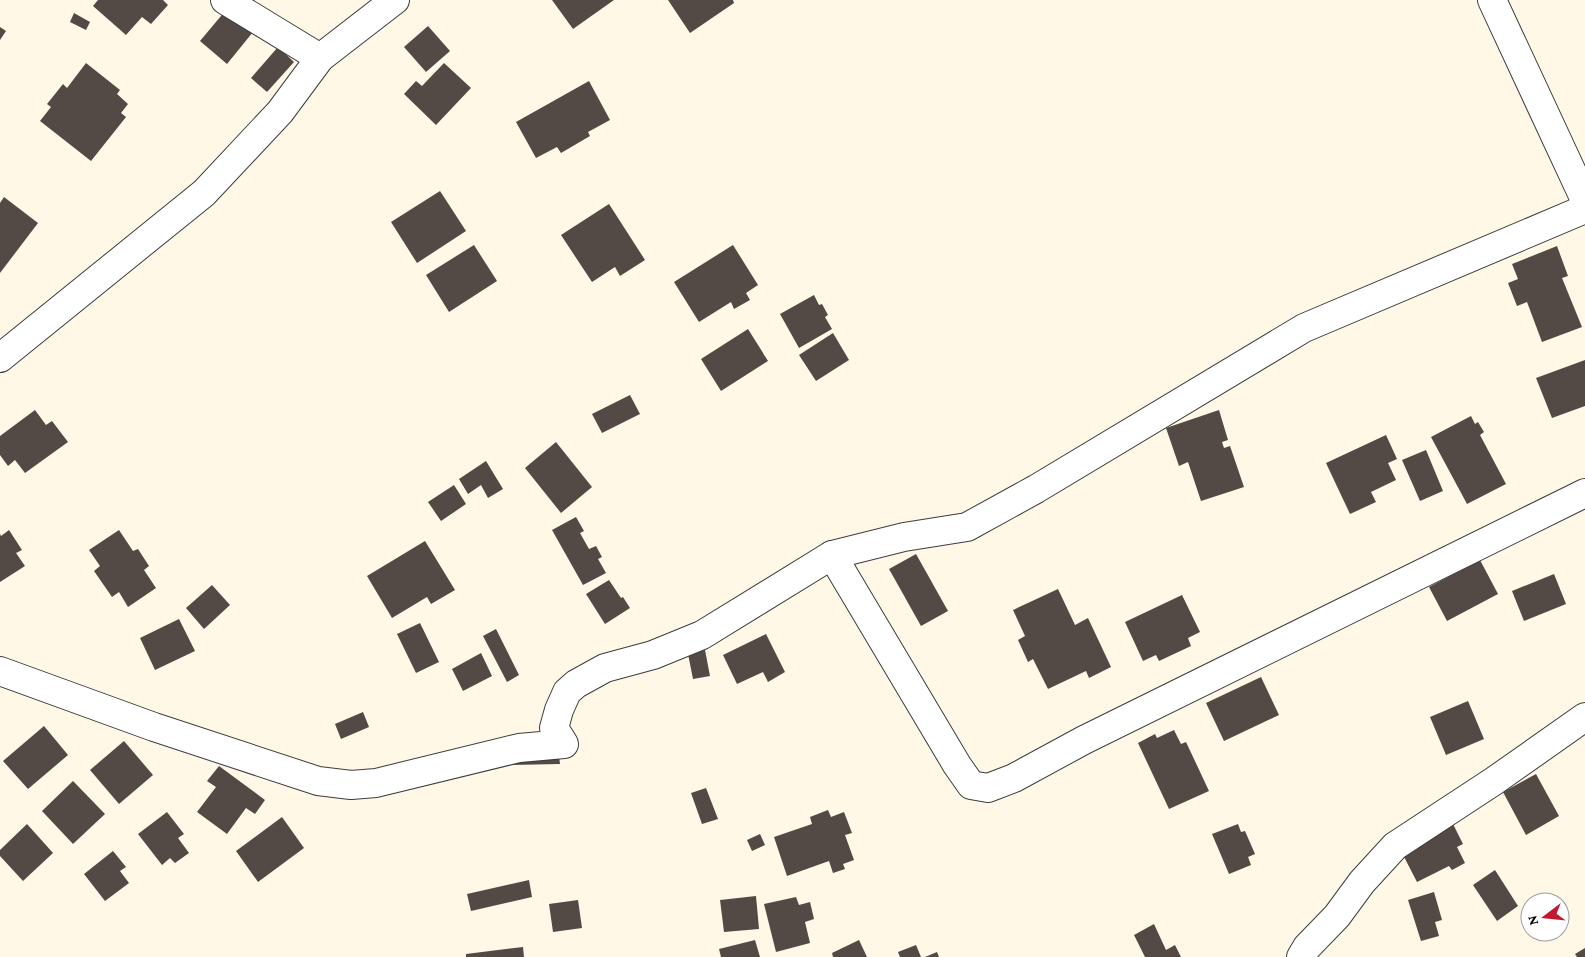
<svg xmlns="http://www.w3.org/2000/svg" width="1585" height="957" viewBox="0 0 1585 957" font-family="'Crimson Pro',serif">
	<rect width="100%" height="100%" fill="#fff8e6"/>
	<!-- building -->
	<g fill="#534945">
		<polygon points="98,0 163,0 168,5 151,24 142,17 126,35 93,6"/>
		<polygon points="552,0 614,0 573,29"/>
		<polygon points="668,0 733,0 734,3 690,33"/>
		<polygon points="226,10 253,32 227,64 200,41"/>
		<polygon points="74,13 90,22 86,30 70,22"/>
		<polygon points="428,26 450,51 426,72 404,47"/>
		<polygon points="0,27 6,31 0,40"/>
		<polygon points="278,47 294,62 267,92 251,78"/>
		<polygon points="86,63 120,90 117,94 128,104 121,113 126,117 91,161 40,121 51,107 47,104 63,84 67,88"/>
		<polygon points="444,63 471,88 436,125 404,94 416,81 422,86"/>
		<polygon points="589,81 610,120 588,132 590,136 561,153 557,147 536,158 516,122"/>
		<polygon points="440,191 466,231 417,263 391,222"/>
		<polygon points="4,197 38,223 0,273 0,203"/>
		<polygon points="609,204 645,260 620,276 615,267 592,282 561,235"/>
		<polygon points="474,245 497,281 449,312 426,275"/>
		<polygon points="733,245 758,285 746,293 750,300 734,309 731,302 699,322 674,282"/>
		<polygon points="1557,246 1568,276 1562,278 1582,327 1542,342 1527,302 1517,306 1508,283 1518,279 1512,264"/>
		<polygon points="814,295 819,305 822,304 828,315 825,317 832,329 799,348 780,314"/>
		<polygon points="748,329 768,361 721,391 701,359"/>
		<polygon points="833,333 849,360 816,381 799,355"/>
		<polygon points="1585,360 1585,406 1552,418 1536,378"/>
		<polygon points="630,395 640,414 602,433 592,414"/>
		<polygon points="35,410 46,425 52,421 68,442 25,473 15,460 8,466 0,455 0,436"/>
		<polygon points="1219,410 1228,440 1222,442 1224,448 1230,446 1244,487 1201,501 1188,462 1179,466 1166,428"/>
		<polygon points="1471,416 1475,424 1478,422 1484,432 1480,435 1506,484 1467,504 1431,437"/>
		<polygon points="1386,435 1397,459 1388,463 1396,480 1371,492 1376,502 1350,514 1326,463"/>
		<polygon points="556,442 592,487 561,513 525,468"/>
		<polygon points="1426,450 1443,491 1420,501 1402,460"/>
		<polygon points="486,461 503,489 488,498 481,485 468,494 459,479"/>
		<polygon points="454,485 466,504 441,521 428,502"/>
		<polygon points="576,517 584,531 580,533 589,549 596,546 602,557 598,559 606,573 583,585 552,530"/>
		<polygon points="9,530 22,550 16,553 25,566 0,582 0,534 1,536"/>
		<polygon points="119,530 133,551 138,549 149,566 144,570 156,588 128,607 119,592 112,597 94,571 100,566 89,550"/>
		<polygon points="425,541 455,590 431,604 427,597 392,618 367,576"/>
		<polygon points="916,554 948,611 921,626 889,569"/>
		<polygon points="1480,560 1498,594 1447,621 1429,587"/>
		<polygon points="1554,574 1566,604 1524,621 1512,591"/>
		<polygon points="609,580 621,598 623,597 630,608 605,624 586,594"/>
		<polygon points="212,585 230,605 204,629 186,608"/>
		<polygon points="1058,589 1075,625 1088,618 1111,667 1089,678 1086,671 1048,689 1033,659 1028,662 1018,640 1025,636 1013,610"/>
		<polygon points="1182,595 1200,632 1188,638 1191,646 1159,661 1156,655 1143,661 1125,622"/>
		<polygon points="179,619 195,651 155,670 140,638"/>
		<polygon points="420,623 439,662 416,673 397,634"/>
		<polygon points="496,629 519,675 507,682 483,636"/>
		<polygon points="766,634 785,672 768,682 763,672 737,684 723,655"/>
		<polygon points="705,650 710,676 693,679 688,654"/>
		<polygon points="481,653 492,676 463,691 452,669"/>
		<polygon points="1261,677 1279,715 1224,741 1206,703"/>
		<polygon points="1468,701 1484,739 1446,755 1430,717"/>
		<polygon points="363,712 369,727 341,739 335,724"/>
		<polygon points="44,726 68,755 28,789 3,761"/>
		<polygon points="1174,730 1181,744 1186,742 1209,791 1169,809 1138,743 1155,734 1157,738"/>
		<polygon points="124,741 153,775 119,804 90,770"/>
		<polygon points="559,756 560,764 511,765 511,757"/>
		<polygon points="219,766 265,800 255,814 246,808 227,834 197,812 216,787 207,781"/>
		<polygon points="1536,774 1559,816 1526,835 1503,792"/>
		<polygon points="73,781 105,814 73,844 42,811"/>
		<polygon points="706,788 718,819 702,824 691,793"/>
		<polygon points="828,810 831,817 844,812 852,833 845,835 854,860 843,864 845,869 833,873 829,861 787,876 774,837 812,824 810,817"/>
		<polygon points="167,812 184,834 178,838 189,853 175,863 170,858 162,865 138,834"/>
		<polygon points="282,817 304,848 258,882 236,851"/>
		<polygon points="1452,822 1463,844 1457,847 1465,863 1452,870 1449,866 1417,882 1400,849"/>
		<polygon points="27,824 53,853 23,881 0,856 0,850"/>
		<polygon points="1238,824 1241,832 1245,831 1255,854 1248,857 1251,865 1229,874 1212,834"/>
		<polygon points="760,834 765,845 752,851 747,840"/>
		<polygon points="113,851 126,867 120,871 129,883 105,901 84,874"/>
		<polygon points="1495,870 1518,906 1497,921 1473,885"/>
		<polygon points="529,880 532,897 471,911 467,894"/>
		<polygon points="1434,892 1442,920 1435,922 1439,936 1421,941 1408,900"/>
		<polygon points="756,896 759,929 724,932 720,900"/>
		<polygon points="796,897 799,905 810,902 814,919 805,922 810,943 776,952 764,904"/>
		<polygon points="578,900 582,928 553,932 549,904"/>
		<polygon points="1154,924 1166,950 1175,945 1181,957 1145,957 1134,935"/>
		<polygon points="755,940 760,957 721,957 719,949"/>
		<polygon points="859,940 867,957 833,957 832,953"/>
		<polygon points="916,945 921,957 900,957 898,952"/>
		<polygon points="523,947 524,957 466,957 466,954"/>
		<polygon points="1585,948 1585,957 1577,957 1575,954"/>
		<polygon points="937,952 939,957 925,957"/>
	</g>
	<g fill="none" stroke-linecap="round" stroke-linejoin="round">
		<!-- minor casing -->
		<g stroke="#3d3d3d" stroke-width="30">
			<g id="minor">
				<polyline points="225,0 320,58"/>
				<polyline points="1492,0 1585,200"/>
				<polyline points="0,358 204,193 280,112 320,58 395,0"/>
				<polyline points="832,555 957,765 971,785 988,788 1014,778 1084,740 1585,493"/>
				<polyline points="0,671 154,727 318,781 351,785 376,783 519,748 564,744 554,728 559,710 567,692 576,684 605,668 653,655 702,635 832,555 904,537 967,527 1036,489 1304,328 1585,209"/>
				<polyline points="1301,957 1307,947 1337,916 1362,882 1395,846 1494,781 1585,717"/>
			</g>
		</g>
		<!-- minor -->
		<use href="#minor" stroke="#fff" stroke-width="28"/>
	</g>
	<!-- north arrow -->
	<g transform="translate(1545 917) rotate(254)"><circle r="24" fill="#ffffff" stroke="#9d9d9d"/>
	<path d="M0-4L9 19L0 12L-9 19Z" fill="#c21931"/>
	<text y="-8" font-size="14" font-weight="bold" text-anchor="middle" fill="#0a0a0a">N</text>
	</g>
</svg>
